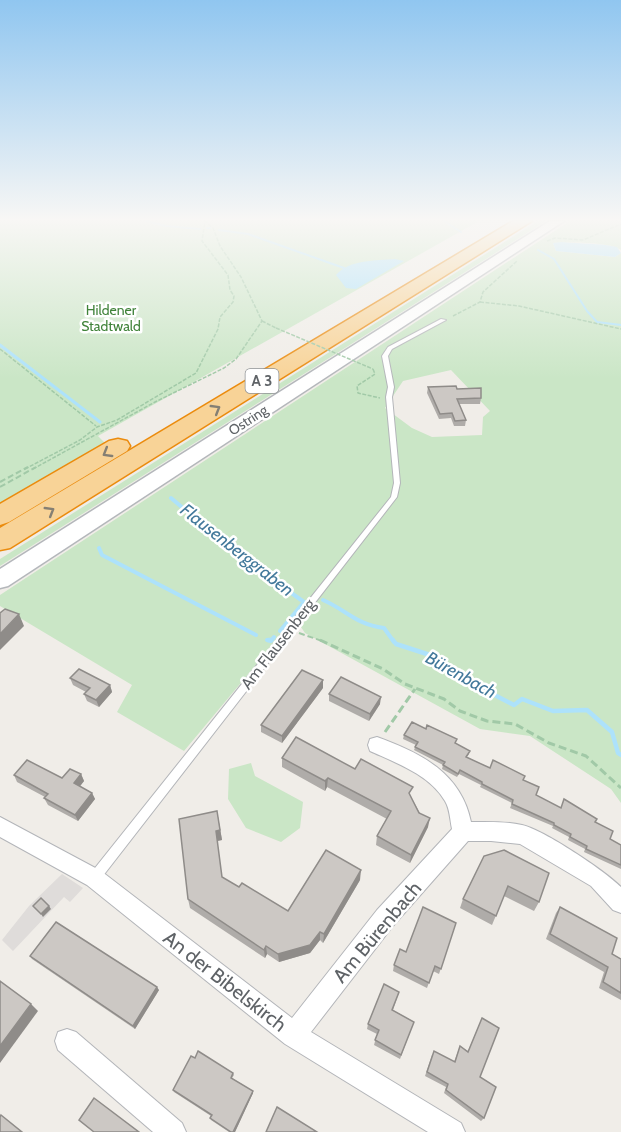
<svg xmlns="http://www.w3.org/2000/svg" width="621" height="1132" viewBox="0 0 621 1132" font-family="Cabin,sans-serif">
	<rect width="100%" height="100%" fill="#f0ede8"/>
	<!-- industrial -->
	<polygon fill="#dfdcda" points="62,874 83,888 70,902 64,897 13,951 2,940 29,906"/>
	<!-- green -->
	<g fill="#cae6c6" fill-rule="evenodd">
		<polygon points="0,221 479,221 98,436 105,443 0,505"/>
		<polygon points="538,221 546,221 0,566 0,559"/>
		<path d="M570 221H621V250C611 242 567 242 553 243L556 251 615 257 621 253V803L611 789 530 736 480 729 305 633 295 618 184 751 117 712 132 685 0 606V595ZM451 370 490 411 483 417 482 435 432 437 412 428 385 408 403 381Z"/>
		<polygon points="251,763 255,776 303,802 300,828 281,842 246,828 228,799 229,769"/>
	</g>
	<!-- water -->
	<g fill="#ade2fb">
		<path d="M562 242C580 244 599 243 617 247L621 253 615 257 556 251 553 243Z"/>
		<path d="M395 259 404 261 356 289 346 288 336 275C350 259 376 261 395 259Z"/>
	</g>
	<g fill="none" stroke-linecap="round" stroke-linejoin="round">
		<!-- stream-far3 -->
		<g stroke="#ade2fb" stroke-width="2">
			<polyline points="146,221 166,226 200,229"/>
			<polyline points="444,221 461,232"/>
			<polyline points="207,228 210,228"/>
			<polyline points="219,230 248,234 344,268"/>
			<polyline points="538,250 554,259 587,311 597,322 621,325"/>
		</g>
		<!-- stream-far2 -->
		<polyline stroke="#ade2fb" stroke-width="3" points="0,345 100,422"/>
		<!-- stream-far1 -->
		<g stroke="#ade2fb" stroke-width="4">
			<polyline points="171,498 245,560 304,602 280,631"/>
			<polyline points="99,548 102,555 256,635"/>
			<path d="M323 600C348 611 355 624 384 628L394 642"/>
			<polyline points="267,640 271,641 274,637"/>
		</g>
		<!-- stream -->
		<g stroke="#ade2fb" stroke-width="4.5">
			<polyline points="268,640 271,640"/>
			<polyline points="393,640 396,644 430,655 444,666 470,677 481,688 514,705 522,699 553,711 587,710 612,732 618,753 621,755"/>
		</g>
		<!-- lane casing -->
		<g stroke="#b3b5b9" stroke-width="2">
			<polygon id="lane" points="441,319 446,320 392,349 388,356 394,387 392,397 400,483 397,497 99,881 95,882 91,881 90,877 91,873 391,497 394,483 386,397 388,387 382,356 388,347"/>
		</g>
		<!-- street casing -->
		<g stroke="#b3b5b9" stroke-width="2">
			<g id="street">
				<path d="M377 737C421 753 461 773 471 822 488 822 505 821 522 825 544 830 605 871 621 887V913L613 910 591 886 520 844 491 841H468L393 926 311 1032 461 1123 465 1132H428L285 1044 87 885 0 837V817L101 871 292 1018 377 910 452 829C450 820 450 809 445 801 430 775 396 763 370 751L368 745 370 739Z"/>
				<polygon points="67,1029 76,1032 182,1123 186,1132 153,1132 58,1050 55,1041 58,1032"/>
			</g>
		</g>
		<!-- secondary casing -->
		<g stroke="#b4b7bb" stroke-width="3">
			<polygon id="secondary" points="550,221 564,221 8,586 0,588 0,569"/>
		</g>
		<!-- highway casing -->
		<g stroke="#eb8b0d" stroke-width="3">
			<g id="highway">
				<polygon points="513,221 532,221 10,548 0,550 0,528"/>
				<polygon points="118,439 127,441 130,446 127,451 9,522 0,525 0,504 109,441"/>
			</g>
		</g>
		<!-- path-far2 -->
		<g stroke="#a1c9a7" stroke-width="1.5" stroke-dasharray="4 1.5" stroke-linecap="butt">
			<polyline points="547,241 555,238 583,240 621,224"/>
			<polyline points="480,302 519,306 621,329"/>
			<polyline points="453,316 480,302 483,292 517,261"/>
			<polyline points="262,321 276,328"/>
			<polyline points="0,349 96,426"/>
			<polyline points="373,369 375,374 357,386 358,393 380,398"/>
			<polyline points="25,469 80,440 97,427 117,420 196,373 218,329 220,317 233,302 234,296 230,290 228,275 202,241 205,221"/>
			<polyline points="33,469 155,402 224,368 236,359 262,321 241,277 220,246 213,228 205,221"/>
		</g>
		<!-- path-far1 -->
		<g stroke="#a1c9a7" stroke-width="2" stroke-dasharray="6 3" stroke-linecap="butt">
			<polyline points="0,482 28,467"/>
			<polyline points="0,487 36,467"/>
			<polyline points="299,633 325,642"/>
		</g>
		<!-- path -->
		<g stroke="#a1c9a7" stroke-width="3" stroke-dasharray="8 4" stroke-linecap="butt">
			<polyline points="320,640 383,669 405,684 444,699 460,711 487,721 515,724 549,743 586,756 621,788"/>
			<polyline points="385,732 415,689"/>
		</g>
		<!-- lane -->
		<use href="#lane" fill="#fff" fill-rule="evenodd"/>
		<!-- street -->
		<use href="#street" fill="#fff" fill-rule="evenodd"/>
		<!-- secondary -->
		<use href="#secondary" fill="#fff" fill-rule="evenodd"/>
		<!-- highway -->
		<use href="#highway" fill="#f8d397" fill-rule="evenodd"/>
		<!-- path-bridge -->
		<polyline stroke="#a1c9a7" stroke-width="1.5" stroke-dasharray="4 1.5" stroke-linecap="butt" points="276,328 373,369"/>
	</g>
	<!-- wall -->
	<g fill="#afaca9">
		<polygon points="428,387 457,389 481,398 480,404 459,404 466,420 465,426 454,426 451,418 439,419 427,393"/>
		<polygon points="70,678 110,685 112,692 99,707 87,701 84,694 86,692 73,685"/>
		<polygon points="323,688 282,743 261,732 261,725"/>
		<polygon points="329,694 380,704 369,721 329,701"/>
		<polygon points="404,735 456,744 469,754 467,757 490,768 523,780 536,795 560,808 595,822 610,839 621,845 621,869 584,852 585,849 568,840 569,837 552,828 553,826 510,808 512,803 480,787 481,785 459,774 457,777 442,769 443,765 414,750 416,745 403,739"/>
		<polygon points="282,758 355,769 411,797 428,827 410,863 376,845 377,836 387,819 327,787 325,791 282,767"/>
		<polygon points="81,774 84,781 80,786 92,793 95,799 78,821 48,805 44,798 45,797 17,782 14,775 62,778"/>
		<polygon points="217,811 222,840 217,841 222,878 239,887 288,911 360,880 323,943 320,940 310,953 279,962 267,954 265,958 190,908 188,899"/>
		<polygon points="484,856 539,902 534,911 504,896 492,925 460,908 463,899"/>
		<polygon points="560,907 612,954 621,959 621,1000 599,988 604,972 546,939 556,913"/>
		<polygon points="456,923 439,974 433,971 427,988 393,971 394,965 406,952"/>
		<polygon points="30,956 159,990 135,1029 32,959"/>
		<polygon points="399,992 393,1010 414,1022 400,1059 374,1045 377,1034 367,1029 368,1024"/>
		<polygon points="482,1018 480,1077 484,1118 481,1121 444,1093 446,1087 425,1076 432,1055 454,1062 460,1046 468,1051"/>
		<polygon points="195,1058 233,1073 234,1075 232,1078 253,1091 253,1093 235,1132 229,1132 211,1120 210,1118 211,1116 174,1092 173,1090"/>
	</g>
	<!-- shaded-wall -->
	<g fill="#8f8c89">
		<polygon points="19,614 24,626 0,650 0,634"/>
		<polygon points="323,680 323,688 282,743 282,736"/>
		<polygon points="110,685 112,692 99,707 96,700"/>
		<polygon points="381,697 380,704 369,721 370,714"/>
		<polygon points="81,774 84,781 77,790 74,783"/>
		<polygon points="328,778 327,787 325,791 325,781"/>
		<polygon points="92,793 95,799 78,821 75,815"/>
		<polygon points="217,811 222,840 217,841 223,886 216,831"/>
		<polygon points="430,818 428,827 410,863 411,855"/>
		<polygon points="361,870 360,880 323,943 324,934"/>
		<polygon points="49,906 51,909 43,917 41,914"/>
		<polygon points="320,932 320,940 310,953 279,962 278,954"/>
		<polygon points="266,946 267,954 265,958 264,950"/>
		<polygon points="157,987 159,990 135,1029 133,1026"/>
		<polygon points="31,1004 38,1011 0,1063 0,1046"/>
		<polygon points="253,1091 253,1093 235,1132 233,1132"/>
	</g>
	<!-- building -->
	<g fill="#ccc8c4" stroke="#8f8c89" stroke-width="1.5">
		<polygon points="456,386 457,389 481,388 481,398 457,399 466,420 455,421 452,413 440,414 428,387"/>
		<polygon points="5,609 19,614 0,634 0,613"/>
		<polygon points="79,669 110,685 96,700 84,694 90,688 70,678"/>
		<polygon points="302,670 323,680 282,736 261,725"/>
		<polygon points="341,677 381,697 370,714 329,694"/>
		<polygon points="412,722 426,729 427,725 457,739 455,743 470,751 466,757 490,768 493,760 525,776 523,780 539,787 536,795 561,808 564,799 597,819 595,822 613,831 610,839 621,845 621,865 586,849 587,846 570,837 571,834 554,825 554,823 512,804 513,800 482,784 482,782 460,770 458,774 443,765 445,762 415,747 418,742 404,735"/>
		<polygon points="296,737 355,769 361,759 413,787 409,793 419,813 430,818 411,855 377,836 391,811 328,778 325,781 282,758"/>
		<polygon points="27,760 62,778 70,769 81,774 74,783 92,793 75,815 44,798 48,794 14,775"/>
		<polygon points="217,811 220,830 216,831 222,877 239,887 242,883 288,911 326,850 361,870 324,934 320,932 310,945 278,954 266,946 264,950 188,899 179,819"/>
		<polygon points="504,850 549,873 539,902 508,886 496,916 463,899 484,856"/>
		<polygon points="41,898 49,906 41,914 33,906"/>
		<polygon points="423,907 456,923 441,969 435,966 429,983 394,965 400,949 406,952"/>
		<polygon points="560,907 617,938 612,954 621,959 621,993 603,982 608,967 550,934"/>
		<polygon points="56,922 157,987 133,1026 30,956"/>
		<polygon points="0,981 31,1004 0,1046"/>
		<polygon points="384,984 399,992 392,1010 414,1022 401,1055 375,1040 379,1030 368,1024"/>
		<polygon points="482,1018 499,1028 480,1077 496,1087 484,1118 446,1090 448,1084 427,1072 434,1051 455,1062 460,1046 468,1052"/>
		<polygon points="198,1051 233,1073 231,1078 253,1091 233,1132 231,1132 210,1118 212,1115 173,1090 191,1056 195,1058"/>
		<polygon points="94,1098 139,1132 94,1132 79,1120"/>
		<polygon points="277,1107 317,1132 266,1132"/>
		<polygon points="1,1115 22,1132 0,1132 0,1117"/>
	</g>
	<!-- one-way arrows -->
	<defs><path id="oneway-chevron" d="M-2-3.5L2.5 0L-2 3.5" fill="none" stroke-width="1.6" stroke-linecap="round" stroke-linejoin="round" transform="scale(1.5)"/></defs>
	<g stroke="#857f73">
		<use href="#oneway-chevron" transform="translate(216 409) rotate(-31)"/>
		<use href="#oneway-chevron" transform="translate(107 453) rotate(149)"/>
		<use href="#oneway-chevron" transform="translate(50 511) rotate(-31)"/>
	</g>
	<!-- sky -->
	<linearGradient id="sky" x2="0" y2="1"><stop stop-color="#90c6f0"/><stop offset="0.58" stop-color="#f8f7f5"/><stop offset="1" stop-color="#f8f7f5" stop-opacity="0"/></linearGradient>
	<rect width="621" height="379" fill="url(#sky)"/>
	<g text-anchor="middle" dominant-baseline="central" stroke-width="5" stroke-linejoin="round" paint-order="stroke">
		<!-- far-park labels -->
		<g font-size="14" fill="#40833a" stroke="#fff">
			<text x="111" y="310">Hildener<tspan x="111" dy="16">Stadtwald</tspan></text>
		</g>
		<!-- far-street labels -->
		<g font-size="14" fill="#5f6367" stroke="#fff">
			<text transform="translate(248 420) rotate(-33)">Ostring</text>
		</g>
		<!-- shield labels -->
		<rect fill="#fff" stroke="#8f9295" stroke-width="1.5" x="245.5" y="369" width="33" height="24" rx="4.5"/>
		<g font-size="15" font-weight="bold" fill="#5f6367">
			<text x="262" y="381">A 3</text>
		</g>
		<!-- street labels -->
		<g font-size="16" fill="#5f6367" stroke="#fff">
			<text transform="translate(278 644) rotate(-52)">Am Flausenberg</text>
		</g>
		<!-- water labels -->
		<g font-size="18" font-style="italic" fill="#43799b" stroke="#fff">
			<text transform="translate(237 550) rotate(38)">Flausenberggraben</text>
			<text transform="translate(461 675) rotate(29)">Bürenbach</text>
		</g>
		<!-- near-street labels -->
		<g font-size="20" fill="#5f6367" stroke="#fff">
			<text transform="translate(377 932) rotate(-50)">Am Bürenbach</text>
			<text transform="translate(225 981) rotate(38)">An der Bibelskirch</text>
		</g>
	</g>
</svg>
